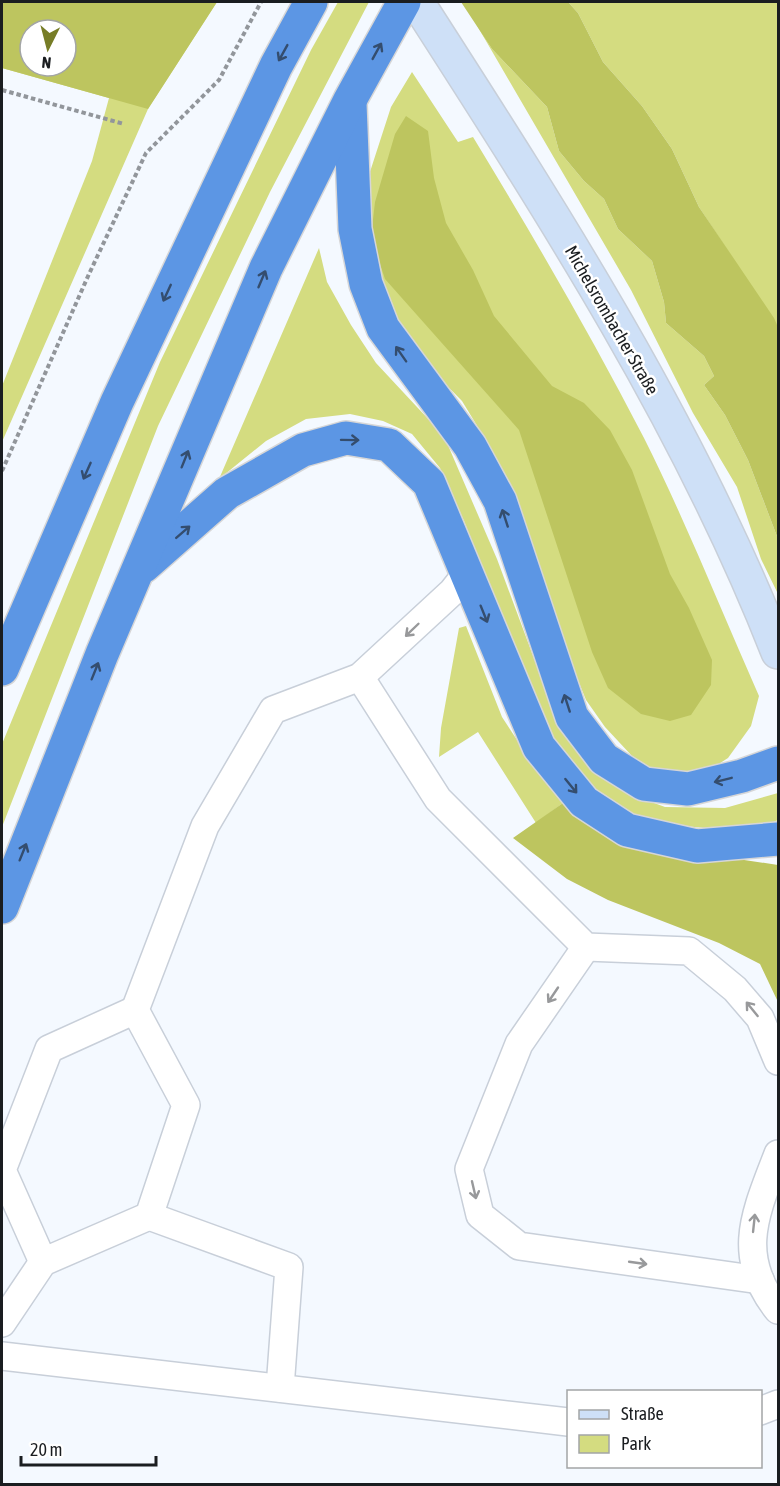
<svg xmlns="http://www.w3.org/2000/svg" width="780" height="1486" viewBox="0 0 780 1486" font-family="'Asap Condensed',sans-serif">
	<rect width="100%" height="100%" fill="#f4f9ff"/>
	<!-- green -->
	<g fill="#d4dc80" fill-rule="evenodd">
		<path d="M2 2H217L148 109 2 442V386L92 161 109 98 2 68ZM30 30H66V66H30Z"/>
		<polygon points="338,2 369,2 270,192 158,426 2,827 2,744 160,362 311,50"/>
		<polygon points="568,2 778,2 778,327 699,207 672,149 642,106 603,62 578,13"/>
		<polygon points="475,22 492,49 547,107 559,151 584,181 604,199 618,229 652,261 664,302 666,323 704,356 714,376 704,385 725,415 748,460 778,539 778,594 761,559 737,487 693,413 631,290"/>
		<path d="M412 72 458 142 473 137C533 236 591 335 644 438 686 522 721 610 759 696L751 726 728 758 714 767 693 774 651 768 632 756 605 727 586 700 546 601 490 447 462 401 409 347 388 312 363 228 368 178 391 107Z"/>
		<polygon points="319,248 327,282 351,325 376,363 444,436 497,559 558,723 635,796 665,807 725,808 778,793 778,820 764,826 715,829 663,824 621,810 586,786 552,744 464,521 440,468 412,434 383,421 350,414 306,419 266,441 219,479"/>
		<polygon points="466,626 502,717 540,775 563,803 536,823 478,732 439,757 441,728 459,628"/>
	</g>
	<!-- forest -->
	<g fill="#bdc55f" fill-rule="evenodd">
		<path d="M2 2H217L148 109 2 68ZM30 30H66V66H30Z"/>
		<polygon points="461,2 568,2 578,13 603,62 642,106 672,149 699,207 774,318 778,327 778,539 748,460 725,415 704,385 714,376 704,356 666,323 664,302 652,261 618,229 604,199 584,181 559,151 547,107 492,49"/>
		<polygon points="406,116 428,131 434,178 446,223 473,270 494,316 552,386 584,403 610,430 632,470 670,574 689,608 712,660 711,685 691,715 670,721 641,714 608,688 592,652 519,430 385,279 371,237 375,202 395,134"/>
		<polygon points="563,803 598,831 632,843 778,865 778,1002 760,964 719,943 608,900 567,879 513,838"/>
	</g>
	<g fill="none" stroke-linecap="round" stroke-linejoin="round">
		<!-- lane casing -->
		<g stroke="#c8cfd9" stroke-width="30">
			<g id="lane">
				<polyline points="360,677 438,799 586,947 689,951 735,989 760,1018 778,1061"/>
				<polyline points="586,947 519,1044 469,1169 480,1215 519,1246 760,1280"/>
				<path d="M778 1154C756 1212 734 1255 778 1310"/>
				<polyline points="149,1216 289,1267 280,1388"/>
				<polyline points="43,1262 2,1170 49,1049 135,1010"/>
				<polyline points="2,1323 43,1262 149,1216 186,1105 135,1010 205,826 273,710 360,677 452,592 467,573"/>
				<polyline points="2,1356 568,1422"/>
				<polyline points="760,1411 778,1404"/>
			</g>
		</g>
		<!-- secondary casing -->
		<g stroke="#c8cfd9" stroke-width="36">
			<path id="secondary" d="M417 2C550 209 688 422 778 652"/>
		</g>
		<!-- highway casing -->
		<g stroke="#d6d6d7" stroke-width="36">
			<g id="highway">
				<polyline points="350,104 355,229 366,284 383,328 470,446 500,501 572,717 604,759 644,784 688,789 742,776 778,763"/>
				<polyline points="144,566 227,493 303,450 346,438 389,445 429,483 539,747 584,802 627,830 697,846 778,839"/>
				<polyline points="2,669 117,402 276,66 311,2"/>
				<polyline points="2,907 102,654 266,268 350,100 404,2"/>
			</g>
		</g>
		<!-- path -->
		<g stroke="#92969b" stroke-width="4" stroke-dasharray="4.5 3" stroke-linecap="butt">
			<polyline points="2,90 124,124"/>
			<polyline points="2,471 89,274 146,153 219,80 261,2"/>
		</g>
		<!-- lane -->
		<use href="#lane" stroke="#fff" stroke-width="27"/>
		<!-- secondary -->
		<use href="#secondary" stroke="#cee0f7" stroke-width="33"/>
		<!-- highway -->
		<use href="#highway" stroke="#5c96e4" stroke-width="33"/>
	</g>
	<!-- one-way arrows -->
	<defs><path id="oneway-shaft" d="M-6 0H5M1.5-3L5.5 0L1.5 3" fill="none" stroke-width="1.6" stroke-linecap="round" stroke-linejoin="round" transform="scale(1.5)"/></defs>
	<g stroke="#344d6e">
		<use href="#oneway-shaft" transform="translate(377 51) rotate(-61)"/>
		<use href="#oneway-shaft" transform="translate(283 53) rotate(119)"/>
		<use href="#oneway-shaft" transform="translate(262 279) rotate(-67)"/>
		<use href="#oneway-shaft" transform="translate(167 293) rotate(115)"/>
		<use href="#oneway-shaft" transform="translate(401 354) rotate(-125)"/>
		<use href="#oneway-shaft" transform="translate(350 440) rotate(1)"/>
		<use href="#oneway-shaft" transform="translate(185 459) rotate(-68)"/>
		<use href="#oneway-shaft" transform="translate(87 471) rotate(114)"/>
		<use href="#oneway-shaft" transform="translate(505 518) rotate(-108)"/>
		<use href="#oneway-shaft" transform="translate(183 532) rotate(-41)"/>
		<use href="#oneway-shaft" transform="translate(484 614) rotate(68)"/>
		<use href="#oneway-shaft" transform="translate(95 671) rotate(-68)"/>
		<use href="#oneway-shaft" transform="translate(567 703) rotate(-108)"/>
		<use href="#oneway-shaft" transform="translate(723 780) rotate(166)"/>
		<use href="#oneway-shaft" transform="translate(571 786) rotate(51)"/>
		<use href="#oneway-shaft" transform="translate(23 852) rotate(-68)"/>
	</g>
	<g stroke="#98999b">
		<use href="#oneway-shaft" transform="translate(412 630) rotate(136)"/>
		<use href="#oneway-shaft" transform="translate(553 995) rotate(124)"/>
		<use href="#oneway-shaft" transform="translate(752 1009) rotate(-129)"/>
		<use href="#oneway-shaft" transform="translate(474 1190) rotate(77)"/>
		<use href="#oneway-shaft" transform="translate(754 1223) rotate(-84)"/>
		<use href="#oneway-shaft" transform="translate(638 1263) rotate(8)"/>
	</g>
	<g text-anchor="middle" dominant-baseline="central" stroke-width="5" stroke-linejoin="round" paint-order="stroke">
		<!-- street labels -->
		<g font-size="18" fill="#1a1d20" stroke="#fff">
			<text transform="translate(612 320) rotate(60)">Michelsrombacher Straße</text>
		</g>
	</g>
	<!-- border -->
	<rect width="780" height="1486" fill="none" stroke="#1a1d20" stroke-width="6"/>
	<!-- legend -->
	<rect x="567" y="1390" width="195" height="78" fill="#ffffff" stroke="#a3a5a6" stroke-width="1.5"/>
	<rect x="579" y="1410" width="30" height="9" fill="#cee0f7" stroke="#a3a5a6" stroke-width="1.5"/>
	<text x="621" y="1420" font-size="18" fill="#1a1d20">Straße</text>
	<rect x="579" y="1435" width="30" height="18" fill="#d4dc80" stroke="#a3a5a6" stroke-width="1.5"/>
	<text x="621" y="1450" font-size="18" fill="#1a1d20">Park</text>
	<!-- north arrow -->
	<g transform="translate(48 48) rotate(186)"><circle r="28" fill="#ffffff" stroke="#a3a5a6" stroke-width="1.5"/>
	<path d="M0-4.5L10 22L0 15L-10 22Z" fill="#777d27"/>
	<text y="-9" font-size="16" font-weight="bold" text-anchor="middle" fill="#1a1d20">N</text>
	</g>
	<!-- scale -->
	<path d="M21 1456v9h135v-9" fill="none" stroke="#1a1d20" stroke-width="3"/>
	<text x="30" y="1456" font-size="18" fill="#1a1d20" stroke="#ffffff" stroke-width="4.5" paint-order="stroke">20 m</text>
</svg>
